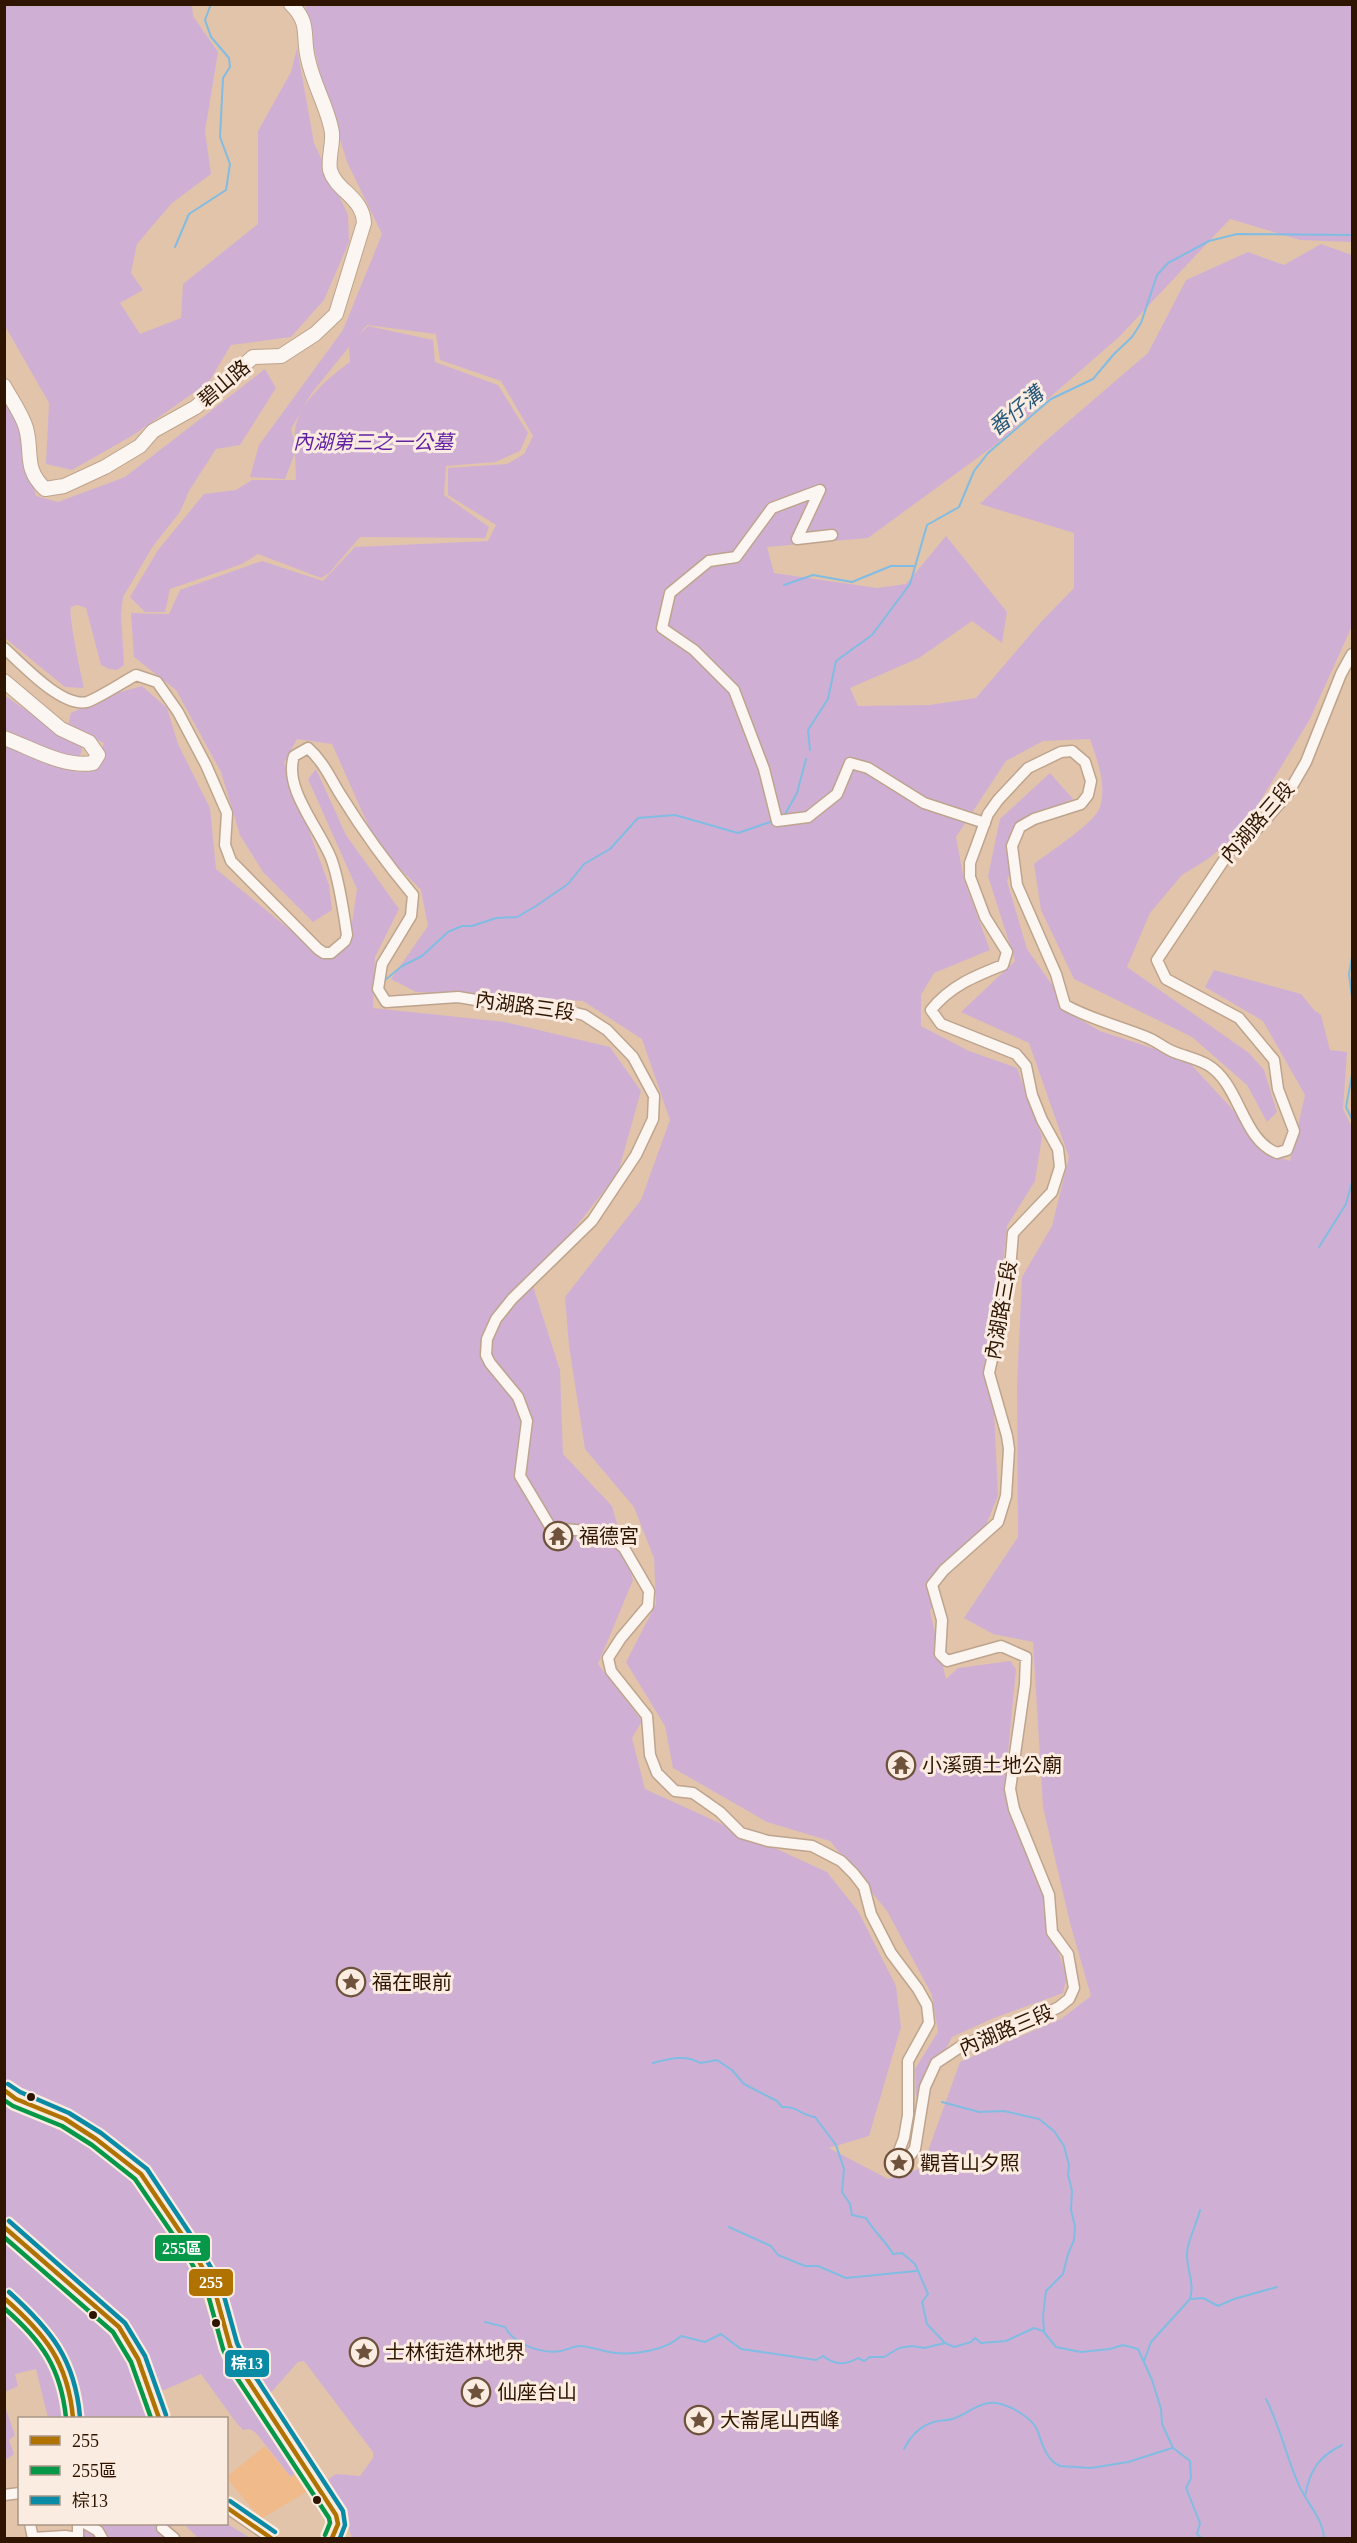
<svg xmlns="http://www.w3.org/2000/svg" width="1357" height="2543" viewBox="0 0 1357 2543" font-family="'Times New Roman','Noto Sans TC',serif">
	<rect width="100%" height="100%" fill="#e2c4ab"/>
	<!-- built -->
	<polygon fill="#f1ba8b" points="265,2446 291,2477 298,2471 308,2491 261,2519 226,2477"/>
	<!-- green -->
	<g fill="#cfb0d4" fill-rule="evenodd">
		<polygon points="4,5 192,5 193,16 218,52 205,131 211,174 172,203 137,244 131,273 143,290 120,303 140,334 181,318 183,284 258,224 258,131 291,72 297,48 314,143 348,215 349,242 324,300 291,337 231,345 209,382 135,434 72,470 46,464 49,403 5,326"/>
		<path d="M305 5H1352V242L1300 240 1230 219 1119 337 995 445 868 538 767 547 774 573 877 588 906 584 946 536 1007 612 1002 643 972 621 919 658 850 688 858 706 929 705 976 698 1041 622 1074 588V533L980 504 1042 444 1148 353 1186 280 1248 252 1284 265 1321 244 1352 255V626L1310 719 1242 831 1208 859 1182 875 1150 913 1127 967 1249 1053 1264 1070 1277 1112 1267 1122 1247 1085 1192 1037 1074 979 1041 910 1034 864C1049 852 1095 823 1100 807 1107 784 1097 760 1090 739L1043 741 1006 761 956 837 964 880 990 950 934 973 921 995V1026L969 1051 1017 1068 1042 1137 1035 1181 1007 1226 992 1368 998 1496 986 1525 944 1573 930 1611 946 1679 958 1668 1010 1661 1016 1669 1006 1774 1048 1888 1043 1908 1067 1977 1063 1993 994 2018 952 2037 923 2094 916 2096 915 2069 938 2032 932 1995 887 1911 830 1841 767 1822 673 1768 665 1726 626 1662 656 1604 654 1558 634 1507 585 1449 569 1346 565 1297 641 1200 670 1120 642 1039 583 1001 416 992 391 979 428 926 421 890 377 845 332 744 297 739 284 763 329 885 332 910 313 922 263 872 240 835 221 772 176 690 134 657 131 613 169 614 180 590 262 561 323 581 355 547 488 541 496 525 448 495V468L507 464 524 454 533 436 501 381 440 360 436 334 367 325 359 335 368 326 433 340 435 362 498 385 528 433 520 451 495 462 446 466 444 495 489 527 485 538 360 537 329 573 321 578 258 554 242 564 170 589 165 612H145L130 597 158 550 204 494 236 490 252 480H296L295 453 285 479 250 477 259 445 343 330 382 234 347 162 319 69ZM349 347 350 362C330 376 297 404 295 431 294 437 297 443 296 449L291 429 311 394Z"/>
		<path d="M265 369 276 388 240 445 216 449 189 491 180 512 153 546 123 597 121 614 124 665 117 670 109 669 101 665 86 608 77 605 71 607C68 615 81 674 84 688L65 687 5 638 4 393 19 427 36 496 58 502 125 477Z"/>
		<polygon points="142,686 167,708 178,744 210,808 216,869 323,957 349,943 357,889 308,779 316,769 346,835 399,909 375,957 373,1008 505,1022 610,1047 641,1091 618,1173 532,1283 560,1370 563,1454 612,1506 633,1580 598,1664 642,1721 632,1738 645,1789 827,1872 858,1911 896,1986 901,2027 869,2136 829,2148 888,2179 922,2168 960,2062 1061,2019 1091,1996 1070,1923 1043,1807 1033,1642 993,1634 964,1618 1018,1537 1017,1385 1022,1277 1052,1226 1069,1157 1029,1043 961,1012 1015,961 988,876 1000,819 1050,773 1073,799 1027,818 1007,881 1027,949 1074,1016 1100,1031 1186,1059 1234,1111 1266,1153 1290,1161 1305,1095 1263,1021 1205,987 1214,970 1301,994 1314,1010 1321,1015 1330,1050 1347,1052 1343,1109 1352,1127 1352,2538 352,2538 345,2517 323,2483 336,2474 360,2476 373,2458 373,2452 304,2361 298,2362 268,2396 253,2379 233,2342 227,2299 188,2234 144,2170 115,2147 68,2115 18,2093 5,2083 4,741 77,772 92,771 104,743 68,726 71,713 113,694"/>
		<polygon points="4,695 82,748 80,756 68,758 5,731"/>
		<polygon points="5,2104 86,2143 120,2168 145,2197 186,2259 201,2292 229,2371 298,2471 291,2477 256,2433 250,2429 243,2430 235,2421 201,2374 155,2394 140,2354 87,2295 5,2220"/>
		<polygon points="4,2237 120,2340 130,2361 151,2418 78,2418 58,2348 40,2325 5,2295"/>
		<path d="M4 2306C41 2331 64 2374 70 2418H48L36 2369 15 2374 18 2386 5 2392Z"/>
		<polygon points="5,2407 15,2435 9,2440 14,2454 5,2460"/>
		<polygon points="226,2523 250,2538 198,2538 184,2524"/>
		<polygon points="80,2524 174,2524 169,2529 178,2538 83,2538"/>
	</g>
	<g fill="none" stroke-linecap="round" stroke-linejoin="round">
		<!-- stream -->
		<g stroke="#81bce3" stroke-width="2">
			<polyline points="175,247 189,214 226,190 230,164 220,137 223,78 230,67 229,58 211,37 205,20 211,4"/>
			<polyline points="784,585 813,575 852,582 891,566 914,566"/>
			<polyline points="810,750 808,730 828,699 836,661 872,635 910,584 927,525 959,507 974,471 988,453 1051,399 1093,379 1114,354 1132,337 1141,323 1157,275 1168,263 1209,241 1237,234 1352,235"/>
			<polyline points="784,816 797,793 806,759"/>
			<polyline points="1352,957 1349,974 1352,997"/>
			<polyline points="384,981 402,966 422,956 448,932 462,926 472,926 496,918 517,917 536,906 568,884 584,864 610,849 638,818 675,815 738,833 773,821"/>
			<polyline points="1352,1075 1346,1107 1352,1119"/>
			<polyline points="1319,1247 1346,1204 1352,1182"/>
			<path d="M653 2063C668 2059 686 2054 700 2063L717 2060 732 2070 744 2084 777 2101 782 2107C797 2106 801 2115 815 2117L836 2145 844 2169 842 2192 850 2204 852 2215 866 2218C874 2232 885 2240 893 2254L902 2253 915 2264 928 2294 922 2302 927 2324 944 2342"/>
			<polyline points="942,2102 979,2112 1004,2111 1039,2119 1054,2131 1064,2146 1069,2165 1068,2175 1072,2191 1071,2210 1075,2226 1074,2240 1068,2254 1063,2274 1046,2291 1043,2316 1044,2331"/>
			<polyline points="729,2227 771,2246 778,2255 805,2266 818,2266 846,2278 916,2271"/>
			<path d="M1190 2299C1195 2282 1186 2269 1187 2252 1188 2240 1197 2223 1200 2210"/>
			<path d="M485 2322 505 2327C515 2345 541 2354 561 2351 567 2350 573 2346 579 2346 591 2346 603 2352 615 2353 635 2355 667 2350 681 2336L705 2342 721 2334 741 2349 816 2360 823 2356C833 2364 845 2366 858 2358L864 2361 870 2357H884L899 2348 912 2346 924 2348 945 2343 954 2347 971 2342 975 2338 981 2343 1006 2341 1034 2328 1043 2331 1056 2347 1081 2352 1110 2349 1123 2345 1138 2349 1152 2380 1161 2409 1162 2424 1173 2448 1190 2461 1191 2478 1186 2488 1200 2523 1197 2534 1202 2538"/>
			<polyline points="1144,2361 1151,2342 1190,2299 1203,2298 1218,2306 1234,2299 1277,2287"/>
			<path d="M1266 2399C1280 2426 1286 2456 1298 2483 1305 2501 1323 2518 1324 2538"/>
			<path d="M904 2449C910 2437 920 2426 934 2422 939 2420 946 2421 952 2419 964 2416 976 2404 989 2403 1005 2401 1034 2418 1038 2432 1042 2444 1047 2461 1060 2466L1091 2468 1128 2462 1172 2448"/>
			<path d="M1305 2496C1310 2470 1318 2457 1342 2445"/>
		</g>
		<!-- street casing -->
		<g stroke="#bea48d" stroke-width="13">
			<g id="street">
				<polyline points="832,535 797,539 820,490 772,508 736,557 709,561 670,593 662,628 694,650 734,690 764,769 777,821 808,817 837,794 850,763 868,768 924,803 985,823"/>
				<path d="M4 648C22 664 62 708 87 702 97 699 125 681 136 675L157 682 178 712 206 765 227 813 225 845 231 861 318 949 324 953H331L345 941 347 935C344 914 338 876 331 858 319 828 283 788 294 756L308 748C324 762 331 780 342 797 363 831 387 864 413 895L411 916 382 964 378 989 386 1002 458 997 518 1007 559 1009 584 1015 607 1030 633 1057 654 1096 653 1119 636 1155 592 1221 512 1299 496 1319 487 1339 486 1355 490 1363 518 1397 527 1421 520 1476 551 1528 587 1531 612 1538 624 1548 649 1591 648 1606 621 1638 608 1658 611 1671 647 1716 650 1755 657 1773 675 1791 693 1793 720 1812 741 1833 768 1841 812 1846 841 1861 854 1874 864 1887 871 1914 891 1953 918 1989 927 2005 929 2023 908 2061V2115L904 2138 899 2151 902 2157H909L915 2149 925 2087 936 2063 960 2047 991 2033 1029 2022 1059 2007 1069 1999 1074 1988 1068 1954 1052 1932 1049 1895 1014 1809 1010 1789 1025 1684 1026 1657 1001 1646 947 1661 940 1654 942 1620 932 1585 944 1570 998 1522 1006 1496 1009 1449 1007 1436 989 1373 1009 1282 1013 1233 1052 1192 1060 1167 1058 1149 1042 1120 1032 1095 1026 1066 1016 1054 941 1024 931 1010C950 986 975 976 1003 965L1007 952 985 917 970 877V863L988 814 998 800 1028 768 1061 752 1072 751 1085 762 1091 781 1088 795 1081 804 1034 819 1020 827 1012 846 1017 885 1056 974 1065 1005C1090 1019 1119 1026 1146 1037 1155 1040 1164 1048 1174 1052 1184 1056 1198 1059 1208 1065 1240 1084 1242 1140 1277 1153L1287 1150 1294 1131 1278 1089 1274 1060 1239 1018 1166 979 1157 960 1230 851 1258 828 1287 795 1306 762 1341 674 1352 654"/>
				<polyline points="4,2090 16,2099 65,2119 96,2139 141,2174 193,2251 214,2288 230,2346 240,2368 336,2515 338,2524 332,2538"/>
				<path d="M4 2227 119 2327C141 2353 146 2387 159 2418"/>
				<path d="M4 2298C45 2333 71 2362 73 2418"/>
				<polyline points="4,2495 20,2493"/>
				<polyline points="226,2507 271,2538"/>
				<polyline points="30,2524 33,2538 65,2536 78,2538"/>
				<polyline points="86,2524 98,2531 102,2538"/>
				<polyline points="162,2528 174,2538"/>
				<polyline points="78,2538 78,2524"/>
			</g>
		</g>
		<!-- secondary casing -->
		<g stroke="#bea48d" stroke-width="16">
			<g id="secondary">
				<path d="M4 386C11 399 22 414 26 428 33 453 23 468 45 489L64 486 105 467 140 446 153 431 196 407 253 357 281 356 315 334 336 314 364 223C363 197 336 191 330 170 328 159 333 145 332 133 329 110 313 84 308 59 302 35 311 24 291 4"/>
				<path d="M4 681 61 729 89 742 98 755 93 763C63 768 32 748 4 738"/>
			</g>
		</g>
		<!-- street -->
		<use href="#street" stroke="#fbf6f2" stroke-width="10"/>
		<!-- secondary -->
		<use href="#secondary" stroke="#fbf6f2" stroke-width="14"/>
		<!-- bus-1 casing -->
		<g stroke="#fbece1" stroke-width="9">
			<g id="bus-1">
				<polyline points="4,2090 16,2099 65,2119 96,2139 141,2174 193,2251 214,2288 230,2346 240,2368 336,2515 338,2524 332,2538"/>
				<polyline points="4,2227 119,2327 138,2359 159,2418"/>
				<path d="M4 2298C45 2334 68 2362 73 2418"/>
				<polyline points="226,2507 271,2538"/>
			</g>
		</g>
		<!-- bus-2 casing -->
		<g stroke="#fbece1" stroke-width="9">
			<g id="bus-2">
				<polyline points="4,2100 13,2106 62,2126 92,2145 135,2179 187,2255 207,2291 223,2349 233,2372 329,2518 330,2523 325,2535"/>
				<polyline points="4,2237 113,2332 131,2362 151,2418"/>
				<path d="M4 2308C42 2341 61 2368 66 2418"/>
			</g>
		</g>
		<!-- bus-3 casing -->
		<g stroke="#fbece1" stroke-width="9">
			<g id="bus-3">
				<polyline points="8,2084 20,2092 69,2113 101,2133 147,2169 199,2247 221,2285 237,2343 247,2364 343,2511 345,2525 340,2538"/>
				<polyline points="9,2221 125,2323 145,2356 166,2415"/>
				<path d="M9 2292C51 2330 75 2359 80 2417"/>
				<polyline points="230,2501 275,2532"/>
			</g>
		</g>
		<!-- bus-1 -->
		<use href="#bus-1" stroke="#b17300" stroke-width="4.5"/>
		<!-- bus-2 -->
		<use href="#bus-2" stroke="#059849" stroke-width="4.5"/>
		<!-- bus-3 -->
		<use href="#bus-3" stroke="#098ba5" stroke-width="4.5"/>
	</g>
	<!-- icons -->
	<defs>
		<g id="temple-ring" transform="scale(1.5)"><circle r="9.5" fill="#fbece1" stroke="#6e523c" stroke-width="1.5"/><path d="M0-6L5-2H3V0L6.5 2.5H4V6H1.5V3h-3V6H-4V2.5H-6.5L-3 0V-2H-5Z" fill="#6e523c"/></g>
		<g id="sight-ring" transform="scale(1.5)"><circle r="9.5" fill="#fbece1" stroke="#6e523c" stroke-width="1.5"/><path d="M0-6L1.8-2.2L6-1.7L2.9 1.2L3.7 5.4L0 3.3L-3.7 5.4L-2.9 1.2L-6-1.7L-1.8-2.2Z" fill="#6e523c"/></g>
	</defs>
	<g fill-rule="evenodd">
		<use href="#temple-ring" x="558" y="1536"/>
		<use href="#temple-ring" x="901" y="1765"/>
		<use href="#sight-ring" x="351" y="1982"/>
		<use href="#sight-ring" x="899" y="2163"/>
		<use href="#sight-ring" x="364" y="2352"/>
		<use href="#sight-ring" x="476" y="2392"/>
		<use href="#sight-ring" x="699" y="2420"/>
	</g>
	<!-- markers -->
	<g fill="#2f1500" stroke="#fbece1" stroke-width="2">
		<circle cx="31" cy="2097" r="5"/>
		<circle cx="93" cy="2315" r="5"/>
		<circle cx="216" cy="2323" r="5"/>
		<circle cx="317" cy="2500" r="5"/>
	</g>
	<g text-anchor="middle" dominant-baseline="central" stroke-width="6" stroke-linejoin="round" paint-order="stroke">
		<!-- street labels -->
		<g font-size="20" fill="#2f1500" stroke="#fbece1">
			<text transform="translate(224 383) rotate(-40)">碧山路</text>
			<text transform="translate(1257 822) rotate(-49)">內湖路三段</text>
			<text transform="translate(525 1006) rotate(8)">內湖路三段</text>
			<text transform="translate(1001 1310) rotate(-80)">內湖路三段</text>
			<text transform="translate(1006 2030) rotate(-23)">內湖路三段</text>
		</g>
		<!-- park labels -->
		<g font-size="20" font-style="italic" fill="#6321a5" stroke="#fbece1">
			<text x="373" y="442">內湖第三之一公墓</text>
		</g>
		<!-- poi labels -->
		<g font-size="20" fill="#2f1500" stroke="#fbece1" text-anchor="start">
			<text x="579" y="1536">福德宮</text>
			<text x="922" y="1765">小溪頭土地公廟</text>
			<text x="372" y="1982">福在眼前</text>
			<text x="920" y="2163">觀音山夕照</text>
			<text x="385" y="2352">士林街造林地界</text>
			<text x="497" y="2392">仙座台山</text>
			<text x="720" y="2420">大崙尾山西峰</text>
		</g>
		<!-- water labels -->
		<g font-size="21" font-style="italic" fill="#26587a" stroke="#fbece1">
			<text transform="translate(1016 411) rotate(-39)">番仔溝</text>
		</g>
	</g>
	<g stroke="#fbece1" stroke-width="2">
		<rect x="154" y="2234" width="57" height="28" rx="6" fill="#059849"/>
		<rect x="188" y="2268" width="46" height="29" rx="6" fill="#b17300"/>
		<rect x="224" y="2349" width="46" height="29" rx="6" fill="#098ba5"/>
	</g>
	<g font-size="16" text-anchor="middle" font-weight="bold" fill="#fff">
		<text x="182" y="2254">255區</text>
		<text x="211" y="2288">255</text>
		<text x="247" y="2369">棕13</text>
	</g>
	<!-- border -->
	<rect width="1357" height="2543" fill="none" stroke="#2f1500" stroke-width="12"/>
	<!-- legend -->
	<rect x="18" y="2417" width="210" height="108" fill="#fbece1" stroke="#a99687" stroke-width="1.5"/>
	<rect x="30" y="2436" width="30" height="9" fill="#b17300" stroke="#a99687" stroke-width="1.5"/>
	<text x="72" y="2447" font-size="18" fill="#2f1500">255</text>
	<rect x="30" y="2466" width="30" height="9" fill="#059849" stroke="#a99687" stroke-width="1.5"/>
	<text x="72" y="2477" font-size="18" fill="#2f1500">255區</text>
	<rect x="30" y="2496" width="30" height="9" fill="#098ba5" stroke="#a99687" stroke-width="1.5"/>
	<text x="72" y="2507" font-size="18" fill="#2f1500">棕13</text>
</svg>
